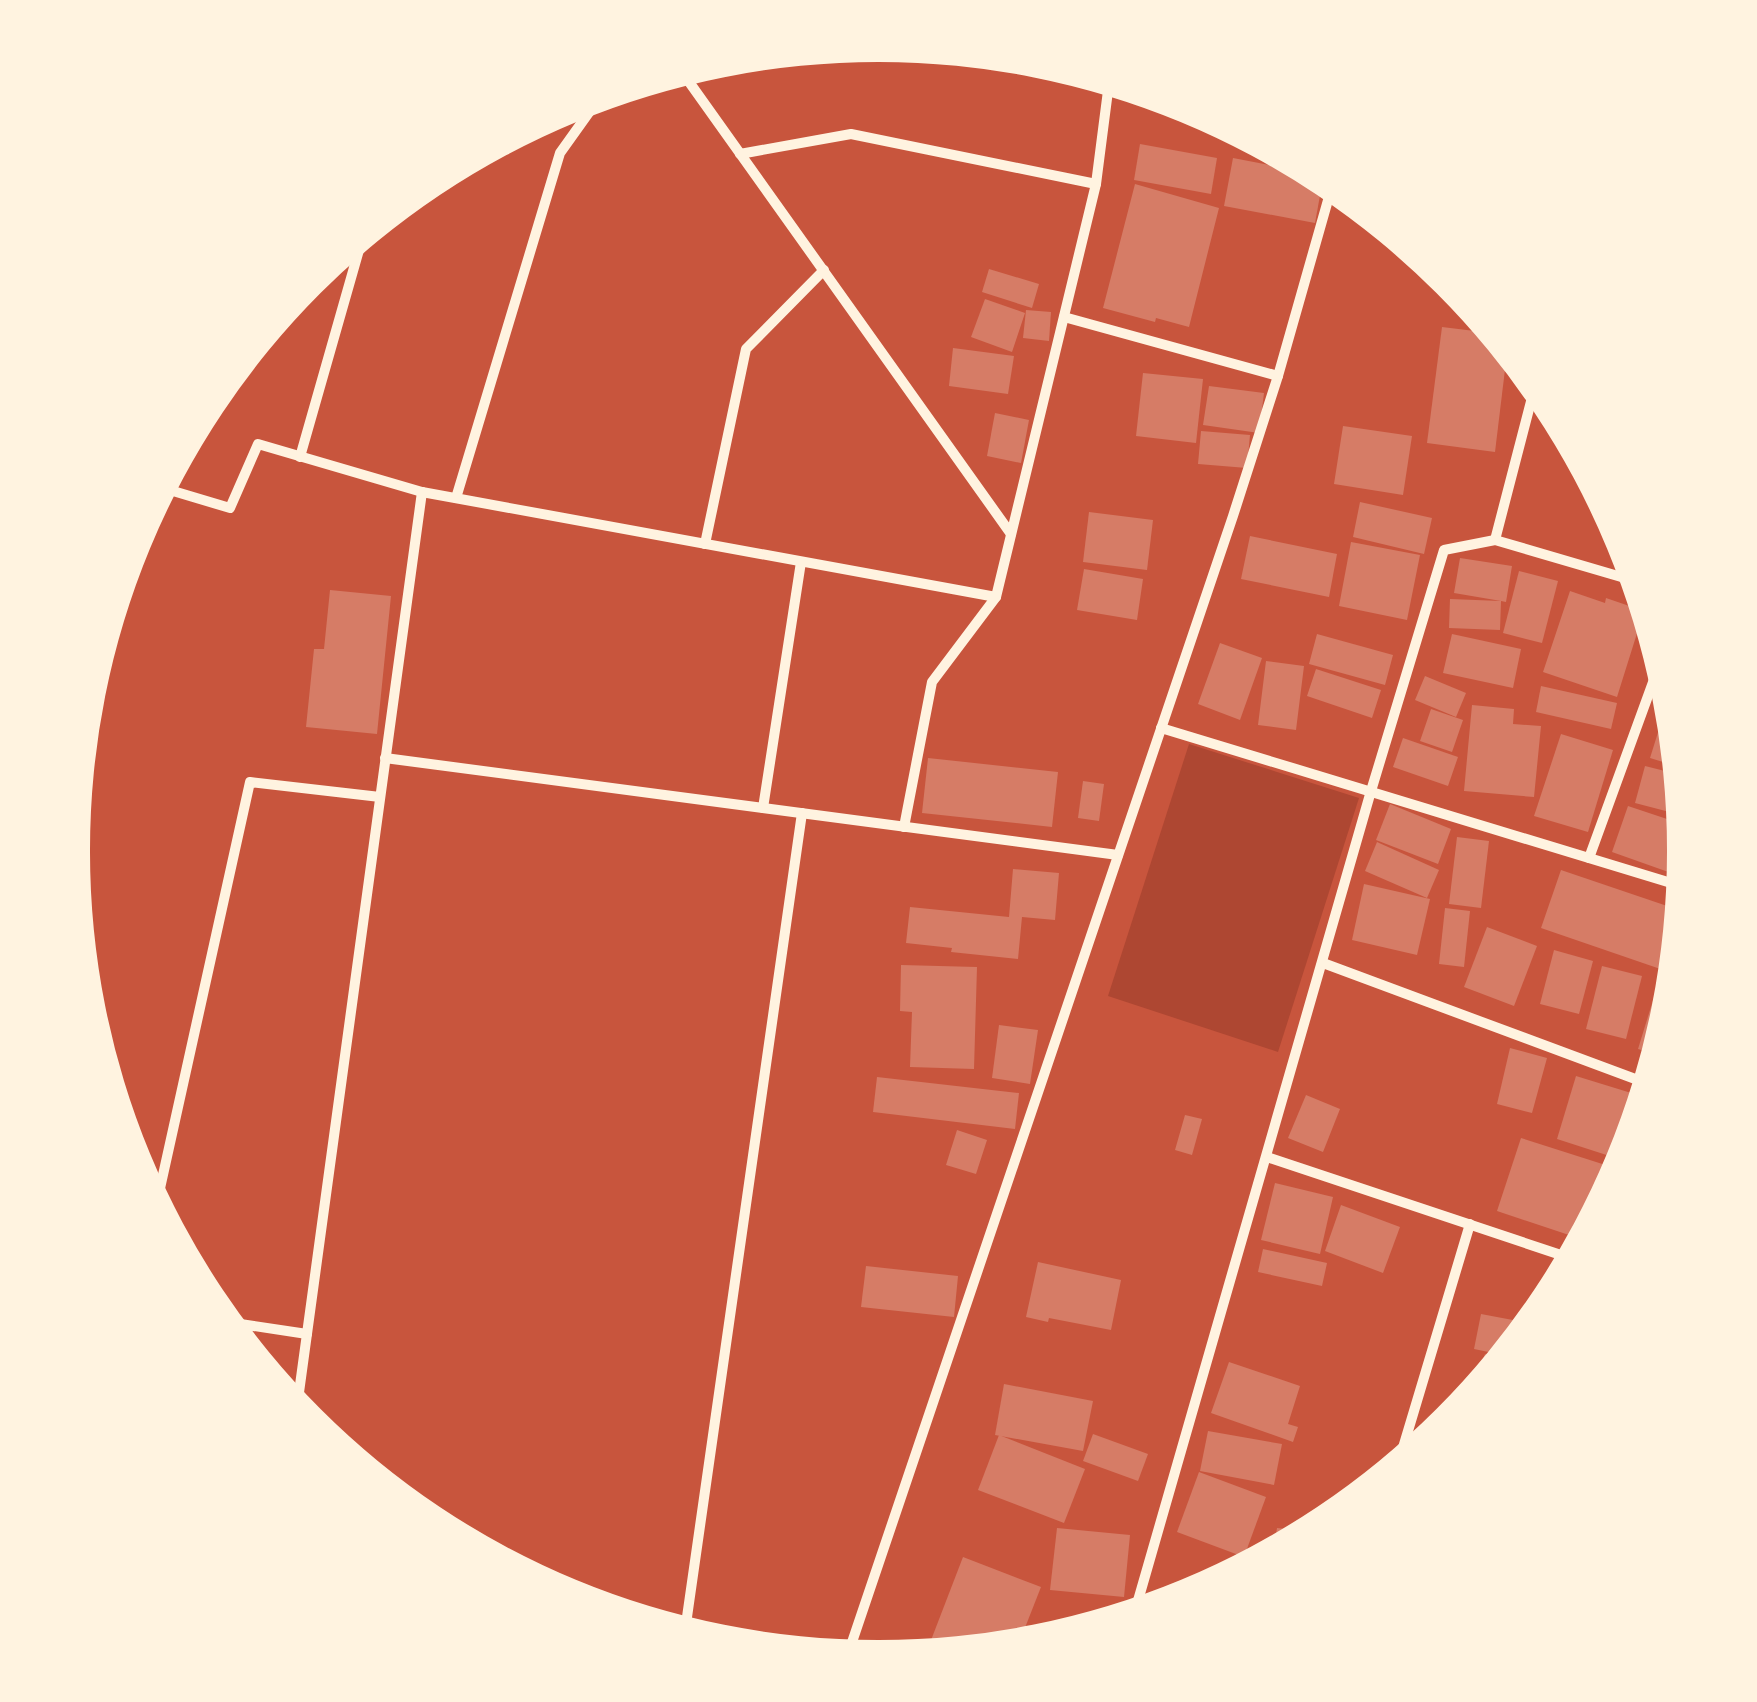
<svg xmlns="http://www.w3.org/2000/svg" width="1757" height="1702" viewBox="0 0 1757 1702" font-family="'Nunito Sans',sans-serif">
	<rect width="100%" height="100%" fill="#c8553d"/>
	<!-- green -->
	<polygon fill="#ae4732" points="1189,744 1359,798 1278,1052 1108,996"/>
	<!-- building -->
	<g fill="#d67c66">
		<polygon points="1034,60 1090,77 1090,78 1033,75"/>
		<polygon points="1188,107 1219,123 1218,128 1186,124"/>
		<polygon points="1140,144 1217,158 1211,194 1134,180"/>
		<polygon points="1233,158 1312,173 1323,179 1315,223 1224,206"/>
		<polygon points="1135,184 1219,208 1189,327 1156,318 1155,322 1103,308"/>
		<polygon points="1378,223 1397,239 1376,233"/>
		<polygon points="989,269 1039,284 1032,308 982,292"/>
		<polygon points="985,299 1025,313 1012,352 971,337"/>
		<polygon points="1026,310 1051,312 1049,341 1023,338"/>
		<polygon points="1442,327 1491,333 1507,353 1495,452 1427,443"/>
		<polygon points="953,348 1014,356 1008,394 949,386"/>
		<polygon points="1143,373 1203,379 1196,443 1136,436"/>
		<polygon points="1209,386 1264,393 1259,433 1203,425"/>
		<polygon points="995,413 1029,420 1021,463 987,456"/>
		<polygon points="1343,426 1412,436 1403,495 1334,484"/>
		<polygon points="1201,431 1250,435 1247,468 1198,464"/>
		<polygon points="1360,502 1432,518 1424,554 1353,537"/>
		<polygon points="1089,512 1153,520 1147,570 1083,562"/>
		<polygon points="1250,536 1337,554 1329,597 1241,579"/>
		<polygon points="1351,542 1420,555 1407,620 1339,606"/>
		<polygon points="1460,558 1512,566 1506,602 1501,601 1500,630 1449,628 1450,599 1501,601 1454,593"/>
		<polygon points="1084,569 1143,579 1137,620 1077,610"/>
		<polygon points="1519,571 1558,581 1542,643 1503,633"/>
		<polygon points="330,590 391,596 377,734 306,727 314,649 324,649"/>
		<polygon points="1570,591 1605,603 1606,598 1644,611 1617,697 1543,672"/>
		<polygon points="1317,634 1393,655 1385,685 1309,664"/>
		<polygon points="1452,634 1521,649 1513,688 1443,673"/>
		<polygon points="1220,643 1262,658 1240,720 1198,704"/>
		<polygon points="1266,661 1304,666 1296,730 1258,725"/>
		<polygon points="1316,669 1381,690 1372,718 1307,696"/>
		<polygon points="1425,676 1466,693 1456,717 1415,700"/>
		<polygon points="1541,686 1617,703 1611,729 1536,712"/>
		<polygon points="1472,705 1514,709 1513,724 1541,726 1534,797 1464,791"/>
		<polygon points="1431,709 1463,720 1452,752 1420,741"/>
		<polygon points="1660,726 1673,730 1676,766 1650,758"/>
		<polygon points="1561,734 1613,750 1588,832 1534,816"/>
		<polygon points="1403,738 1458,757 1448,786 1393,767"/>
		<polygon points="928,758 1058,772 1052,827 922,813"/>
		<polygon points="1645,766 1677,774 1681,815 1635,803"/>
		<polygon points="1083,781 1104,784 1099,821 1078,818"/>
		<polygon points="1390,804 1451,829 1438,864 1376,840"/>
		<polygon points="1628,806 1682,824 1684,845 1674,874 1612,852"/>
		<polygon points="1457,837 1489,841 1481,908 1449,904"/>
		<polygon points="1377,842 1439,870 1427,898 1365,871"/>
		<polygon points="1013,869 1059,873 1055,920 1022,917 1018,959 951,952 952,948 906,943 910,907 1009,917"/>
		<polygon points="1561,870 1679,910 1672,973 1541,928"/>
		<polygon points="1364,884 1430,899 1417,955 1352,940"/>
		<polygon points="1445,908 1470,911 1464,967 1439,964"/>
		<polygon points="1487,927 1537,946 1514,1006 1464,987"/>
		<polygon points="1554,950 1593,961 1579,1014 1540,1004"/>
		<polygon points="901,965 977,967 974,1069 910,1067 912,1012 900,1011"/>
		<polygon points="1602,966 1642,976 1626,1039 1586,1029"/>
		<polygon points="1658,984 1671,988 1669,1009 1655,1054 1638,1049"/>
		<polygon points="999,1025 1038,1030 1030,1084 992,1078"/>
		<polygon points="1510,1048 1547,1058 1532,1113 1497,1104"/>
		<polygon points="1576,1076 1641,1096 1622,1160 1557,1139"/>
		<polygon points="877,1077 1019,1093 1015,1129 873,1112"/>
		<polygon points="1306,1095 1340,1109 1323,1152 1288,1138"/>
		<polygon points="1185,1115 1202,1119 1192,1155 1175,1150"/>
		<polygon points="957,1130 987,1140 976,1174 946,1165"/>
		<polygon points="1521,1138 1618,1169 1581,1239 1497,1211"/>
		<polygon points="1275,1183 1333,1197 1320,1254 1261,1240"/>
		<polygon points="1341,1205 1400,1227 1383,1273 1325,1251"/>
		<polygon points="1263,1249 1327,1263 1322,1286 1258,1272"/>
		<polygon points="1038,1262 1121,1280 1111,1330 1049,1318 1048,1322 1026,1317"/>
		<polygon points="866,1266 958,1276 954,1317 861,1307"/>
		<polygon points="1481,1314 1528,1323 1503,1355 1474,1349"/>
		<polygon points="1485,1354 1499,1359 1478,1385 1474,1384"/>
		<polygon points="1229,1362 1300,1386 1288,1424 1298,1427 1293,1442 1211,1413"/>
		<polygon points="1004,1384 1093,1401 1083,1451 995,1435"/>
		<polygon points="1208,1431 1282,1444 1274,1485 1200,1471"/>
		<polygon points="1093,1434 1148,1454 1138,1481 1083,1461"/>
		<polygon points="999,1435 1085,1469 1064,1523 978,1490"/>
		<polygon points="1199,1472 1266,1497 1244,1557 1177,1532"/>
		<polygon points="1057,1528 1130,1535 1124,1597 1050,1590"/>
		<polygon points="1277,1528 1307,1531 1274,1549"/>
		<polygon points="963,1557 1041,1587 1019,1643 936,1651 928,1648"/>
	</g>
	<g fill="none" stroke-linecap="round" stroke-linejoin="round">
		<!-- minor -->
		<g stroke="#fff3e0" stroke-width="10">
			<polyline points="682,72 1011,534"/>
			<polyline points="740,154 851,134 1096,184"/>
			<polyline points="1064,317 1278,376"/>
			<polyline points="300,457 363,236"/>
			<polyline points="163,488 230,508 258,444 422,492 996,597"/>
			<polyline points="456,498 560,153 600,97"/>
			<polyline points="1495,540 1535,386"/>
			<polyline points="705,544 746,349 824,270"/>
			<polyline points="1161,728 1681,886"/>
			<polyline points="385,758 1118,855"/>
			<polyline points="763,808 801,562"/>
			<polyline points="904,827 932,682 996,597 1096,184 1109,83"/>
			<polyline points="1589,858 1660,663"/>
			<polyline points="1323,963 1646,1083"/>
			<polyline points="1267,1157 1570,1258"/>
			<polyline points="157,1202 250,782 380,797"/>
			<polyline points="227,1322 307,1334"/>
			<polyline points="297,1407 422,492"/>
			<polyline points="1399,1461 1470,1224"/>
			<polyline points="1135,1611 1371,791 1444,550 1495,540 1635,581"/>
			<polyline points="685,1631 802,813"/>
			<polyline points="848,1654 1233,516 1278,376 1332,186"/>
		</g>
	</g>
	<!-- crop -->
	<path d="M0 0H1757V1702H0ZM878 62H879A788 788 0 0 1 1667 850V852A788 788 0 0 1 879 1640H878A788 788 0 0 1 90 852V850A788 788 0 0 1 878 62Z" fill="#fff3e0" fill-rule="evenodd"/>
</svg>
